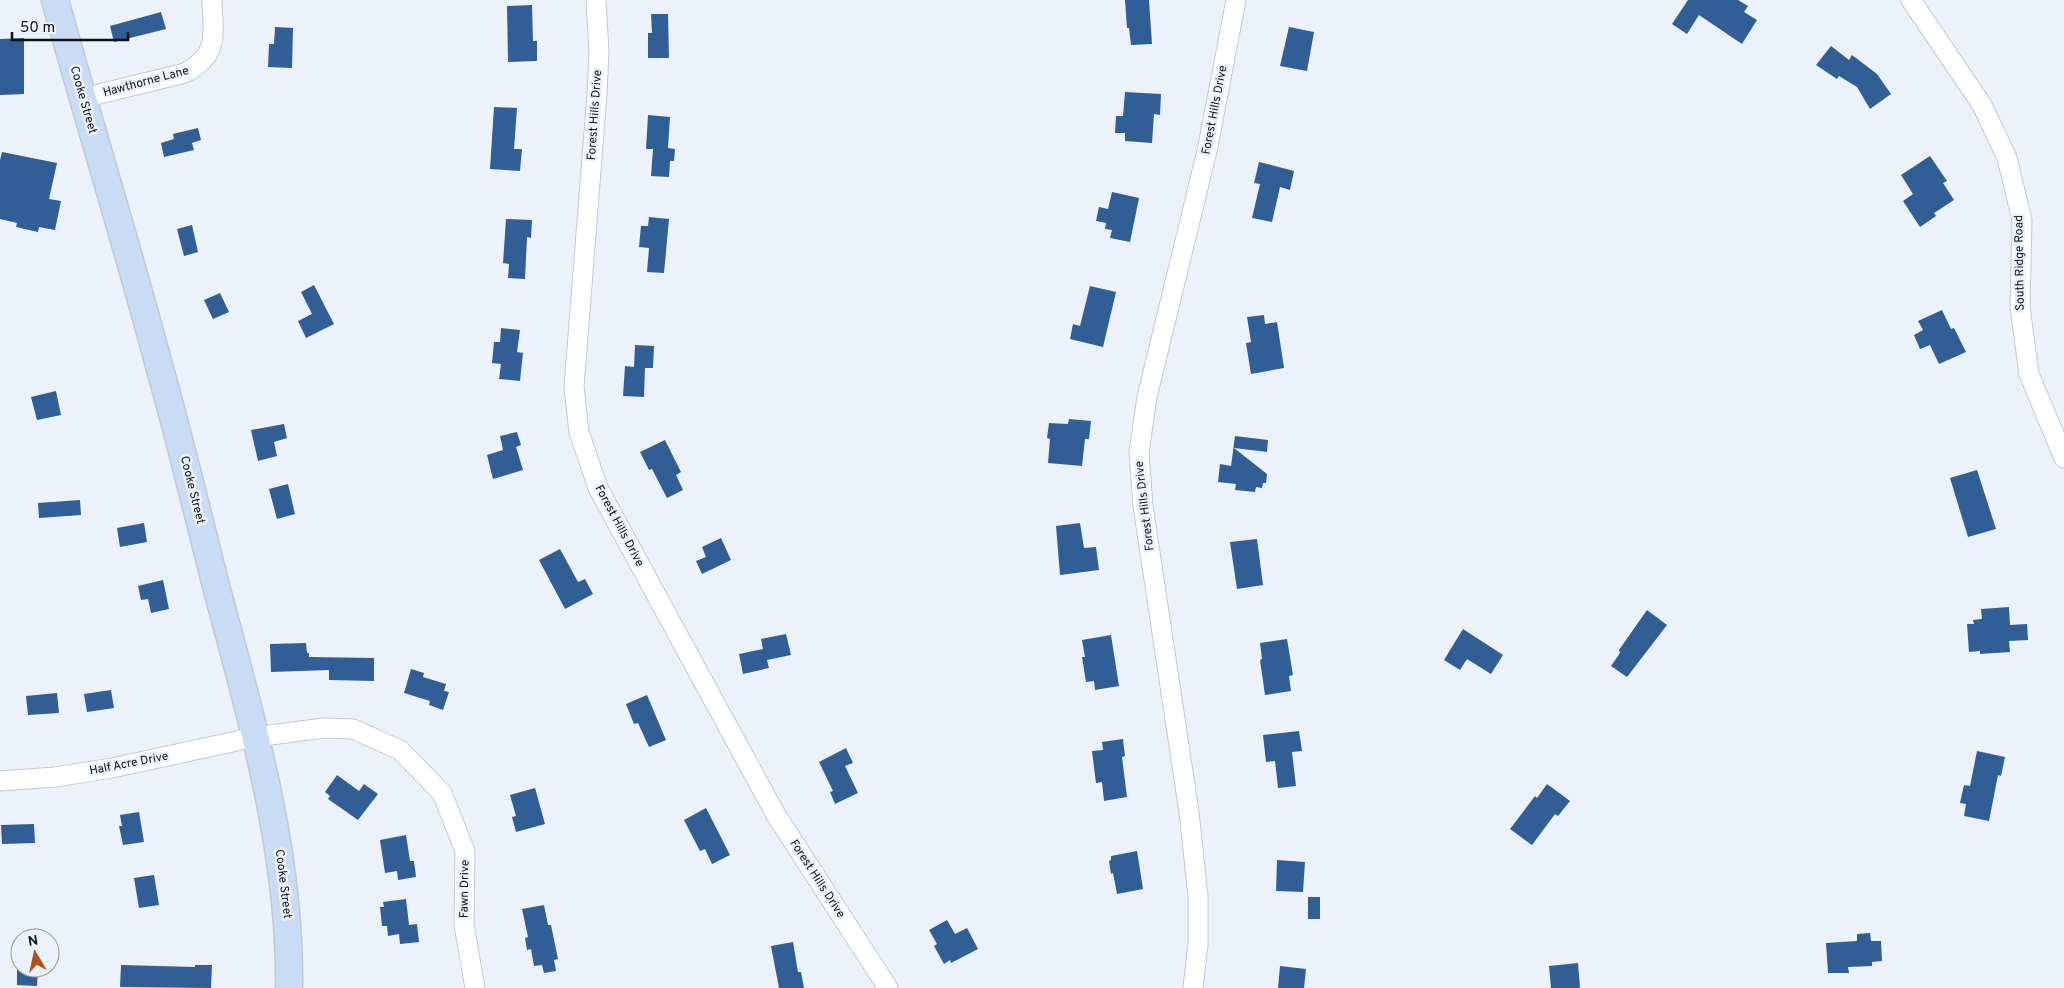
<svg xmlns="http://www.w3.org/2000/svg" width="2064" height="988" viewBox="0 0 2064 988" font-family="Overpass,sans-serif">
	<rect width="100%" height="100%" fill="#ebf2fb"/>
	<!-- building -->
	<g fill="#305e95">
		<polygon points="1125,0 1149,0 1152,44 1131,45 1129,28 1127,28"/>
		<polygon points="1688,0 1738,0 1748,6 1744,12 1757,20 1742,44 1699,15 1687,34 1672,24"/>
		<polygon points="532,5 533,41 537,41 537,61 508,62 507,6"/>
		<polygon points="161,12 166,29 114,42 110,26"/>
		<polygon points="651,14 668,14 669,58 648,58 648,33 652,33"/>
		<polygon points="275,27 293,28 292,68 268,67 269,44 274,44"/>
		<polygon points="1289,27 1314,32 1307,71 1280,66"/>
		<polygon points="24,38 24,94 0,95 0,39"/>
		<polygon points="1831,46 1849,60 1852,55 1877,74 1891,94 1870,109 1857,87 1839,76 1837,79 1816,65"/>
		<polygon points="1125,92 1161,94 1160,115 1154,114 1152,143 1125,141 1125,133 1115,133 1116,116 1123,116"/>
		<polygon points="494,107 517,108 514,149 522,149 520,171 490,169"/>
		<polygon points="648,115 670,117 668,148 675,149 674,161 670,161 669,177 651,176 653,149 646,149"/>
		<polygon points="198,128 201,140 192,143 194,150 164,157 161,143 174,139 173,134"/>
		<polygon points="2,152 57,163 49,199 61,201 55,230 39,227 38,232 16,227 17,223 0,219 0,160"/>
		<polygon points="1930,156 1947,181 1943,183 1954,200 1934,213 1936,216 1920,227 1903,201 1913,194 1901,175"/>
		<polygon points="1259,162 1294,171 1290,190 1280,187 1272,222 1252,218 1260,184 1254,183"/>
		<polygon points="1112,192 1139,198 1130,242 1110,238 1112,230 1105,229 1106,223 1096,221 1099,207 1108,209"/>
		<polygon points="649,217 669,219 664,273 647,272 649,248 639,247 641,226 648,226"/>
		<polygon points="506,219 532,220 531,238 527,237 525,279 508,278 509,264 503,263"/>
		<polygon points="192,225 198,252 184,256 177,229"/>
		<polygon points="314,285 334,324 306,338 298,321 312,314 301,292"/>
		<polygon points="1090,286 1116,292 1103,347 1070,339 1073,324 1080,326"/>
		<polygon points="220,293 229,312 213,319 204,300"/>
		<polygon points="1942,310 1951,329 1954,328 1966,352 1939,364 1930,345 1920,349 1914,335 1923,330 1918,321"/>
		<polygon points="1264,315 1265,324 1277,322 1284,368 1251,374 1246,343 1251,342 1247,317"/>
		<polygon points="501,328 520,330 517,352 523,353 520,381 499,379 501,364 492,363 494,342 500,342"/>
		<polygon points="635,345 654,346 653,368 645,368 644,397 623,396 625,366 634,367"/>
		<polygon points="56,391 61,415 37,420 31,397"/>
		<polygon points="1069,419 1091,421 1089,439 1085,439 1082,466 1048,463 1050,439 1047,438 1049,423 1068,424"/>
		<polygon points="284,424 287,438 274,442 277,456 258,461 251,430"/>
		<polygon points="517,432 521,445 516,447 523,470 493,479 487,455 503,450 500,436"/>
		<polygon points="1235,436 1268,440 1267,452 1234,448 1267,474 1266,483 1263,483 1262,488 1256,487 1255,492 1235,490 1236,484 1218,482 1220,464 1231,466"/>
		<polygon points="665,440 681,472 676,475 683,490 667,498 652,469 649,470 640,452"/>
		<polygon points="1977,470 1996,529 1968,537 1950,478"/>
		<polygon points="288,484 295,514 277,519 269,489"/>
		<polygon points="80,500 81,515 39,518 38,503"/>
		<polygon points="144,523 147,542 120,547 117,528"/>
		<polygon points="1080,523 1084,548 1096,547 1099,570 1060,575 1056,526"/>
		<polygon points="721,538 731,560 702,574 696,561 706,557 702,547"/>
		<polygon points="1257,539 1263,585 1237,589 1230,542"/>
		<polygon points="560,549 578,582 585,579 593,594 565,609 539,560"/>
		<polygon points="163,580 169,609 151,613 148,599 141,600 138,586"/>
		<polygon points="2009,607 2010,625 2027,624 2028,640 2009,641 2010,652 1980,654 1980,651 1969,652 1967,624 1974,624 1973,620 1982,619 1981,609"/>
		<polygon points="1647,610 1667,625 1627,677 1611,666 1620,653 1619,650"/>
		<polygon points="1463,629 1503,655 1491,674 1467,659 1460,670 1444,660"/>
		<polygon points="786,634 791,655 767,660 769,668 743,674 739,654 763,649 761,639"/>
		<polygon points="1111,635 1119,686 1095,690 1094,681 1086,682 1082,657 1085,657 1082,640"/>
		<polygon points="1287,639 1293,675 1289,676 1291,691 1265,695 1260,660 1262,659 1260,643"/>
		<polygon points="306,643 307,653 309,653 309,657 374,658 374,681 329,680 329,670 271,672 270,644"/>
		<polygon points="411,669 424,673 423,677 446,684 444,691 449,692 443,710 429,705 430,701 404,693"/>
		<polygon points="111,690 114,708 87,712 84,694"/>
		<polygon points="57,693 59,713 28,715 26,696"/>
		<polygon points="647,695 666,740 649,747 638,723 634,724 626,704"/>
		<polygon points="1299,731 1302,751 1292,752 1296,786 1278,788 1275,761 1266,762 1263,735"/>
		<polygon points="1123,739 1125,756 1122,757 1127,797 1104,801 1102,782 1096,783 1092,751 1103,750 1102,742"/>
		<polygon points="846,748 853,763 845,766 858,793 835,804 830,792 833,791 819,762"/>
		<polygon points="1977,751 2005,757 2001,776 1998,775 1989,821 1964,816 1966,804 1960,803 1964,785 1970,786"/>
		<polygon points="337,775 359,791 364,784 378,794 358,820 328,799 330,796 325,792"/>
		<polygon points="1547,784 1570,801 1558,816 1555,814 1532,845 1510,829 1535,796 1537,798"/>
		<polygon points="535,788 545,824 516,832 512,817 516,816 510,795"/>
		<polygon points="706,808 730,855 712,864 705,849 700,851 684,820"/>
		<polygon points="139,812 144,842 123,845 119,826 122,826 120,815"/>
		<polygon points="34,824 35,843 2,844 1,825"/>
		<polygon points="406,835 410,861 414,861 416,877 398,880 397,871 385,873 380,840"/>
		<polygon points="1137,851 1143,889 1117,894 1113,873 1111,874 1109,861 1111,860 1111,856"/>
		<polygon points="1277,860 1305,862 1303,892 1276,891"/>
		<polygon points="154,875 159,905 139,908 134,878"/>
		<rect x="1308" y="897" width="12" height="22"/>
		<polygon points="406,899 409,925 417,924 419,942 400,944 399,934 388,936 387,926 382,926 380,907 384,907 383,902"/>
		<polygon points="544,905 548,925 551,925 558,959 554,960 556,971 544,973 542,965 534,966 531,949 527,950 525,938 528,937 522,909"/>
		<polygon points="947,920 955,934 967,928 978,949 951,963 950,960 944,964 934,946 937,944 929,930"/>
		<polygon points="1870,933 1871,941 1881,941 1882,961 1872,962 1872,966 1848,967 1849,973 1828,973 1826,943 1857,941 1857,934"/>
		<polygon points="793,942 798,972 801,972 804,988 779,988 771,946"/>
		<polygon points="1578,963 1580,988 1551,988 1549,966"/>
		<polygon points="121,965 195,967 195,965 212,965 211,988 120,987"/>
		<polygon points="1280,966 1306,969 1304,988 1278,988"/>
		<polygon points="17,968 38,968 37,986 17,985"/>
	</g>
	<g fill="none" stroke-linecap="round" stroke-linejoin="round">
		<!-- street casing -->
		<g stroke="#c2c9d1" stroke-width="21">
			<g id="street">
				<polyline points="596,0 599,52 597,94 574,387 579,432 598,488 776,815 888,988"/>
				<polyline points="1911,0 1982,105 2007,158 2022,220 2020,307 2029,374 2064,458"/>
				<path d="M83 98 185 73C220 54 213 35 212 0"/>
				<polyline points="0,781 55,777 112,768 255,737 324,728 353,729 400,750 442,793 465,851 464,925 475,988"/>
				<polyline points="1193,988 1198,945 1198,896 1189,812 1143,506 1139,452 1147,397 1207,151 1236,0"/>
			</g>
		</g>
		<!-- secondary casing -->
		<g stroke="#c2c9d1" stroke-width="29">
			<path id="secondary" d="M55 0C89 123 127 245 160 369 180 440 197 511 215 582 250 715 291 849 289 988"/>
		</g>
		<!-- street -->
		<use href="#street" stroke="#fff" stroke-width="19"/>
		<!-- secondary -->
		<use href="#secondary" stroke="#c8ddf5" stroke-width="26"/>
	</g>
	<g text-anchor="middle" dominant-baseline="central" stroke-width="5" stroke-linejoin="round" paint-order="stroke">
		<!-- street labels -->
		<g font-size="12" fill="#101316" stroke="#ebf2fb">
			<text transform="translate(146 82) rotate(-15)">Hawthorne Lane</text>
			<text transform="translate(83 100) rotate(74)">Cooke Street</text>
			<text transform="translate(1215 110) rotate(-79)">Forest Hills Drive</text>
			<text transform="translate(595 115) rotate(-86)">Forest Hills Drive</text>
			<text transform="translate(2020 263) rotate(-91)">South Ridge Road</text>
			<text transform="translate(192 490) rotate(76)">Cooke Street</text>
			<text transform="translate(1145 506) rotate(-97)">Forest Hills Drive</text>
			<text transform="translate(619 526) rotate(62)">Forest Hills Drive</text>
			<text transform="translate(129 764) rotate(-11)">Half Acre Drive</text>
			<text transform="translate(817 879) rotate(57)">Forest Hills Drive</text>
			<text transform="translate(283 884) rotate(83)">Cooke Street</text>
			<text transform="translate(465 889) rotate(-89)">Fawn Drive</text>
		</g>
	</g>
	<!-- north arrow -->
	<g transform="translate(35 953) rotate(351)"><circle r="24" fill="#ebf2fb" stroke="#93999f"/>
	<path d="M0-4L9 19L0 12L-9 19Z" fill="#b44f1f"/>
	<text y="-8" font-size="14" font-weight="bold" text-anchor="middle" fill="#101316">N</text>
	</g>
	<!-- scale -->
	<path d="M12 32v8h116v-8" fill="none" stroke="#101316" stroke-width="2.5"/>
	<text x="20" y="32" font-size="15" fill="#101316" stroke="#ebf2fb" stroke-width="4" paint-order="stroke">50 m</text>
</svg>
